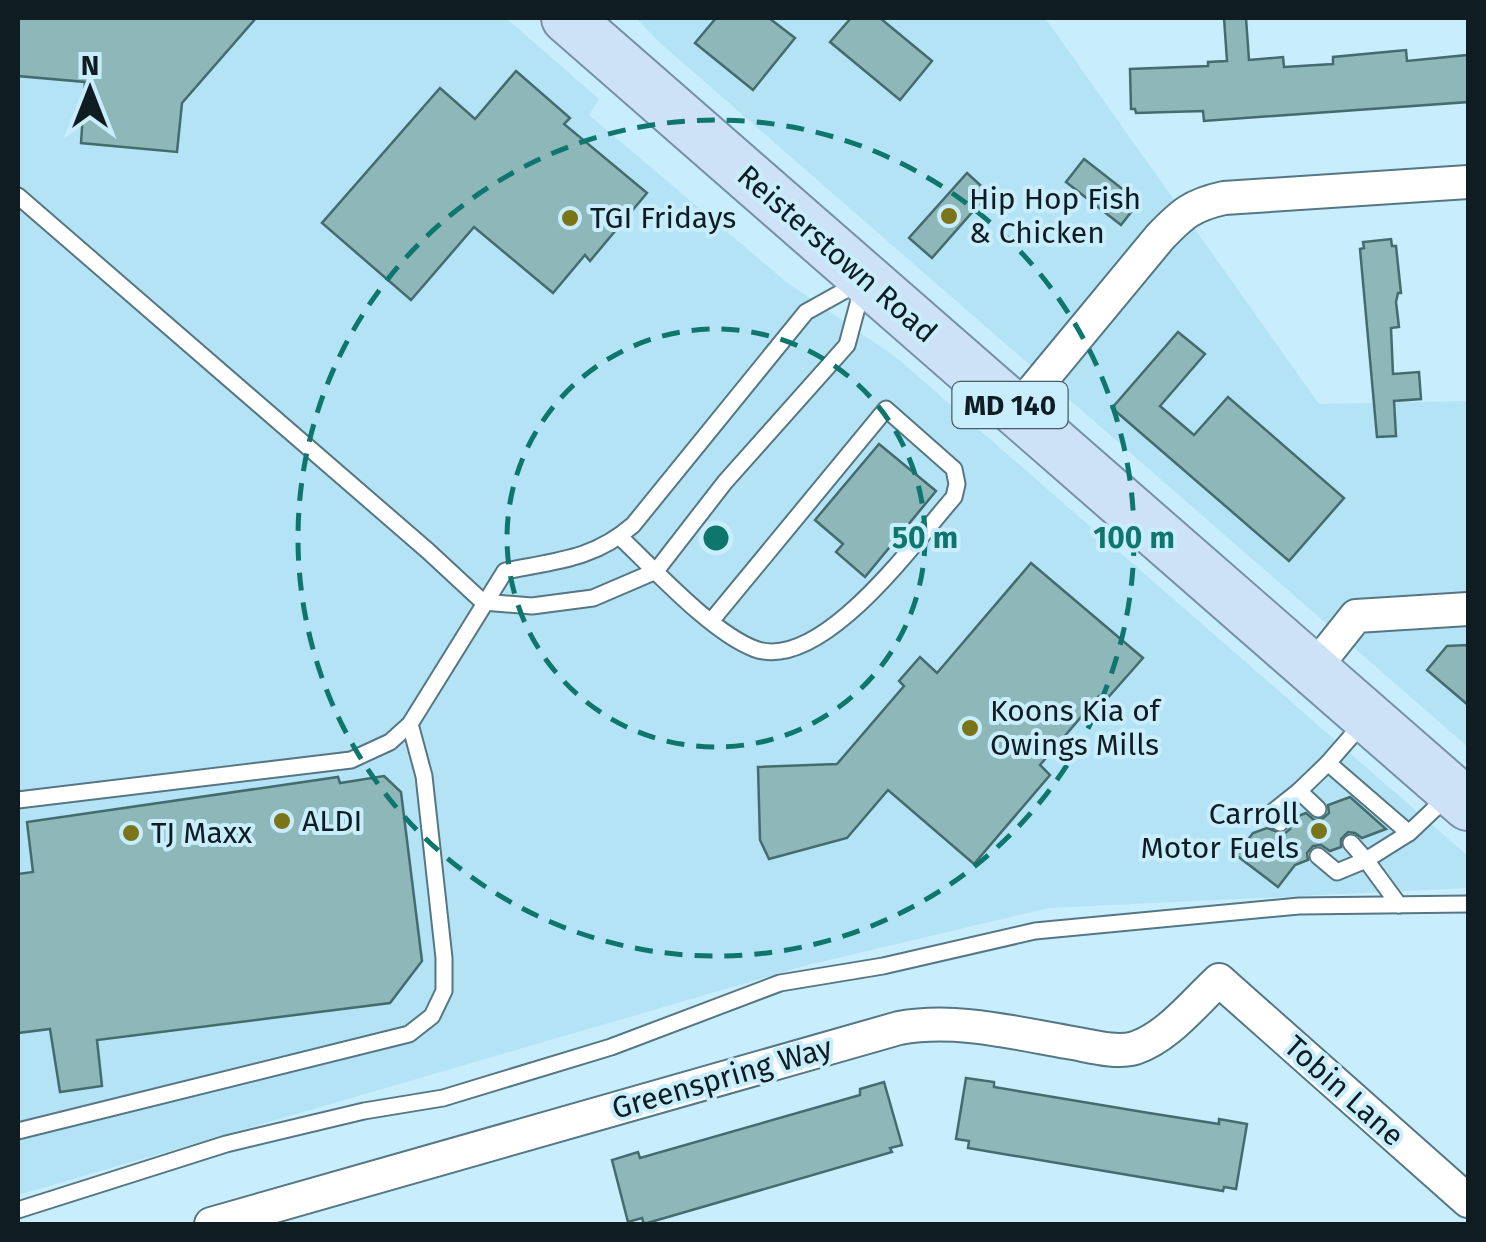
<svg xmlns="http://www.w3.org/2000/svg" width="1486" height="1242" viewBox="0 0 1486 1242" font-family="'Fira Sans',sans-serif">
	<rect width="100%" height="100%" fill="#c8edfc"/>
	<!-- built -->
	<g fill="#b4e3f5">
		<polygon points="18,18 506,18 599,99 589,115 785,281 897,358 1468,856 1468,888 1049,908 808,965 18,1195"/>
		<polygon points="636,18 1045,18 1319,404 1467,401 1468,747 659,42"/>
	</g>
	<!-- building -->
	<g fill="#8eb7b9" stroke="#446c6e" stroke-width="2.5">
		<polygon points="18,18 256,18 182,103 177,152 81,143 85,82 18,76"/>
		<polygon points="716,18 769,18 795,38 753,90 695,43"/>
		<polygon points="851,18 880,18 932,61 900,100 830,42"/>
		<polygon points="1224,18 1246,18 1249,60 1283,57 1284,67 1333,64 1333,57 1406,50 1407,61 1468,55 1468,102 1204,121 1203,111 1136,113 1135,109 1131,109 1130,69 1208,66 1208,62 1227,61"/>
		<polygon points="516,71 570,118 564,124 647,193 590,261 585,255 553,293 474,227 411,300 322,223 440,88 475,119"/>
		<polygon points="1084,159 1139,202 1121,225 1066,182"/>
		<polygon points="967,173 989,193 932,258 909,238"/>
		<polygon points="1391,239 1392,246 1396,246 1401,293 1398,293 1396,302 1399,327 1391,328 1393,374 1419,372 1421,399 1394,401 1396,436 1377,437 1360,249 1364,248 1363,242"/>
		<polygon points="1178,332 1205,354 1160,406 1194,435 1228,397 1344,498 1289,561 1112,408"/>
		<polygon points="879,444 936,491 865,577 836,552 843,544 815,520"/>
		<polygon points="1031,563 1143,658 1105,701 1099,696 1040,765 1050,775 974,864 888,790 847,838 769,859 760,840 758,767 837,764 904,686 899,681 920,657 937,673"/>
		<polygon points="1468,645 1468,705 1427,670 1447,646"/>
		<polygon points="384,776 401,792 422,961 390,1003 97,1040 102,1086 60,1092 50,1029 18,1033 18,874 33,872 27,822 338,777 340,783"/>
		<polygon points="1350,797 1386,829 1362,838 1355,833 1348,832 1341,839 1341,847 1330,851 1321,845 1313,846 1307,853 1308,860 1295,865 1278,887 1236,855 1253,833 1267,828 1284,834 1290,829 1290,819 1306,813 1314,820 1322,819 1329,813 1328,805"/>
		<polygon points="966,1078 994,1082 994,1087 1149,1113 1219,1124 1219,1119 1247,1124 1236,1189 1224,1187 1223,1191 968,1148 969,1141 956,1139"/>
		<polygon points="884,1082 902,1145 890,1148 892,1152 644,1224 642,1218 628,1222 612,1160 638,1152 640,1158 860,1095 860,1089"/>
	</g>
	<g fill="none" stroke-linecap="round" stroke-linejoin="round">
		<!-- service casing -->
		<g stroke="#557784" stroke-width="19">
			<g id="service">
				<polyline points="18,196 428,551 483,602 532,606 593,598 656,571 725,482 847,345 862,289"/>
				<path d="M620 537C654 569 712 633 755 649 822 673 916 540 954 497L957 484 954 469 886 409 712 620"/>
				<polyline points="1362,724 1328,763 1409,833 1448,796"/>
				<path d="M18 800 351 760 390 742 410 724 505 571C554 561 593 560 633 525L806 312 860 282"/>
				<polyline points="1318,809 1299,791 1328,763"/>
				<polyline points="1280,823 1269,815 1299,791"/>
				<polyline points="1351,843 1366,860 1409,833"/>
				<polyline points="1318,856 1337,872 1366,860 1399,905"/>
				<polyline points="18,1131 409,1034 432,1016 444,991 444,958 424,776 410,724"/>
				<polyline points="18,1210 226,1144 364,1111 443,1098 611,1047 780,983 883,966 1035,931 1299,906 1468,904"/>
			</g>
		</g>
		<!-- minor casing -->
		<g stroke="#557784" stroke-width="36">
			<g id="minor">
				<path d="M1016 411 1160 237C1182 214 1192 205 1224 198L1468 182"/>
				<polyline points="1313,670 1356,616 1468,609"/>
				<path d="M211 1224 899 1028C955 1018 1010 1032 1067 1042 1087 1045 1115 1054 1135 1048 1168 1037 1194 1003 1219 980L1468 1201"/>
			</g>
		</g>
		<!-- primary casing -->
		<g stroke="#7590a8" stroke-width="54">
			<polyline id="primary" points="567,18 1468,805"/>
		</g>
		<!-- service -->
		<use href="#service" stroke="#fff" stroke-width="15"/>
		<!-- minor -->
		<use href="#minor" stroke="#fff" stroke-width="32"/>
		<!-- primary -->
		<use href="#primary" stroke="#cde2f6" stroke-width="50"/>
	</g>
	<!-- distance rings -->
	<g fill="none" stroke="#0f766e" stroke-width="5" stroke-dasharray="18 12">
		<circle cx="716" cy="538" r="209"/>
		<circle cx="716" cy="538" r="418"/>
	</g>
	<!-- markers -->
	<g fill="#7b7519" stroke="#c8edfc" stroke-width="4">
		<circle cx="949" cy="216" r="10"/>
		<circle cx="570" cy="218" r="10"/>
		<circle cx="970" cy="728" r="10"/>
		<circle cx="282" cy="821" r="10"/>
		<circle cx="1319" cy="831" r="10"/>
		<circle cx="131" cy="833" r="10"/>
	</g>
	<g text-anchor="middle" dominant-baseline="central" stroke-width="8" stroke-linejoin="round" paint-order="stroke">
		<!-- shield labels -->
		<rect fill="#c8edfc" stroke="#465b63" stroke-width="2.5" x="952.5" y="382" width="115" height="46" rx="8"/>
		<g font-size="28" font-weight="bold" fill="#0f1d22">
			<text x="1010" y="405">MD 140</text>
		</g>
		<!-- poi labels -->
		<g font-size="30" fill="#0f1d22" stroke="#c8edfc" text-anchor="start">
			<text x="969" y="199">Hip Hop Fish<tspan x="969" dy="34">&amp; Chicken</tspan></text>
			<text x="590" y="218">TGI Fridays</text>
			<text x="990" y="711">Koons Kia of<tspan x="990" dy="34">Owings Mills</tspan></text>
			<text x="1299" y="814" text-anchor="end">Carroll<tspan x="1299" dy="34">Motor Fuels</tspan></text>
			<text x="302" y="821">ALDI</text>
			<text x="151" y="833">TJ Maxx</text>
		</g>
		<!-- street labels -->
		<g font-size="30" fill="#0f1d22" stroke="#c8edfc">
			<text transform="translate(837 254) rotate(41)">Reisterstown Road</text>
			<text transform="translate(722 1078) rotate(-16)">Greenspring Way</text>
			<text transform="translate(1344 1091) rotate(42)">Tobin Lane</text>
		</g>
	</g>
	<circle cx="716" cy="538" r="15" fill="#0f766e" stroke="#c8edfc" stroke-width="5"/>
	<g font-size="30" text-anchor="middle" font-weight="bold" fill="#0f766e" stroke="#c8edfc" stroke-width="8" stroke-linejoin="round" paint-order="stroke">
		<text x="925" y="548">50 m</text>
		<text x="1134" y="548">100 m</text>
	</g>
	<!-- border -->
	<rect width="1486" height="1242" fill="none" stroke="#0f1d22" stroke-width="40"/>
	<!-- north arrow -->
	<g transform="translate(90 90)" stroke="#c8edfc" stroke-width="8" paint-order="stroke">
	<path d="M0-8L18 38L0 25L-18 38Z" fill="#0f1d22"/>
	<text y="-15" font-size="28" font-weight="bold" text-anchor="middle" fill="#0f1d22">N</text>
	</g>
</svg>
